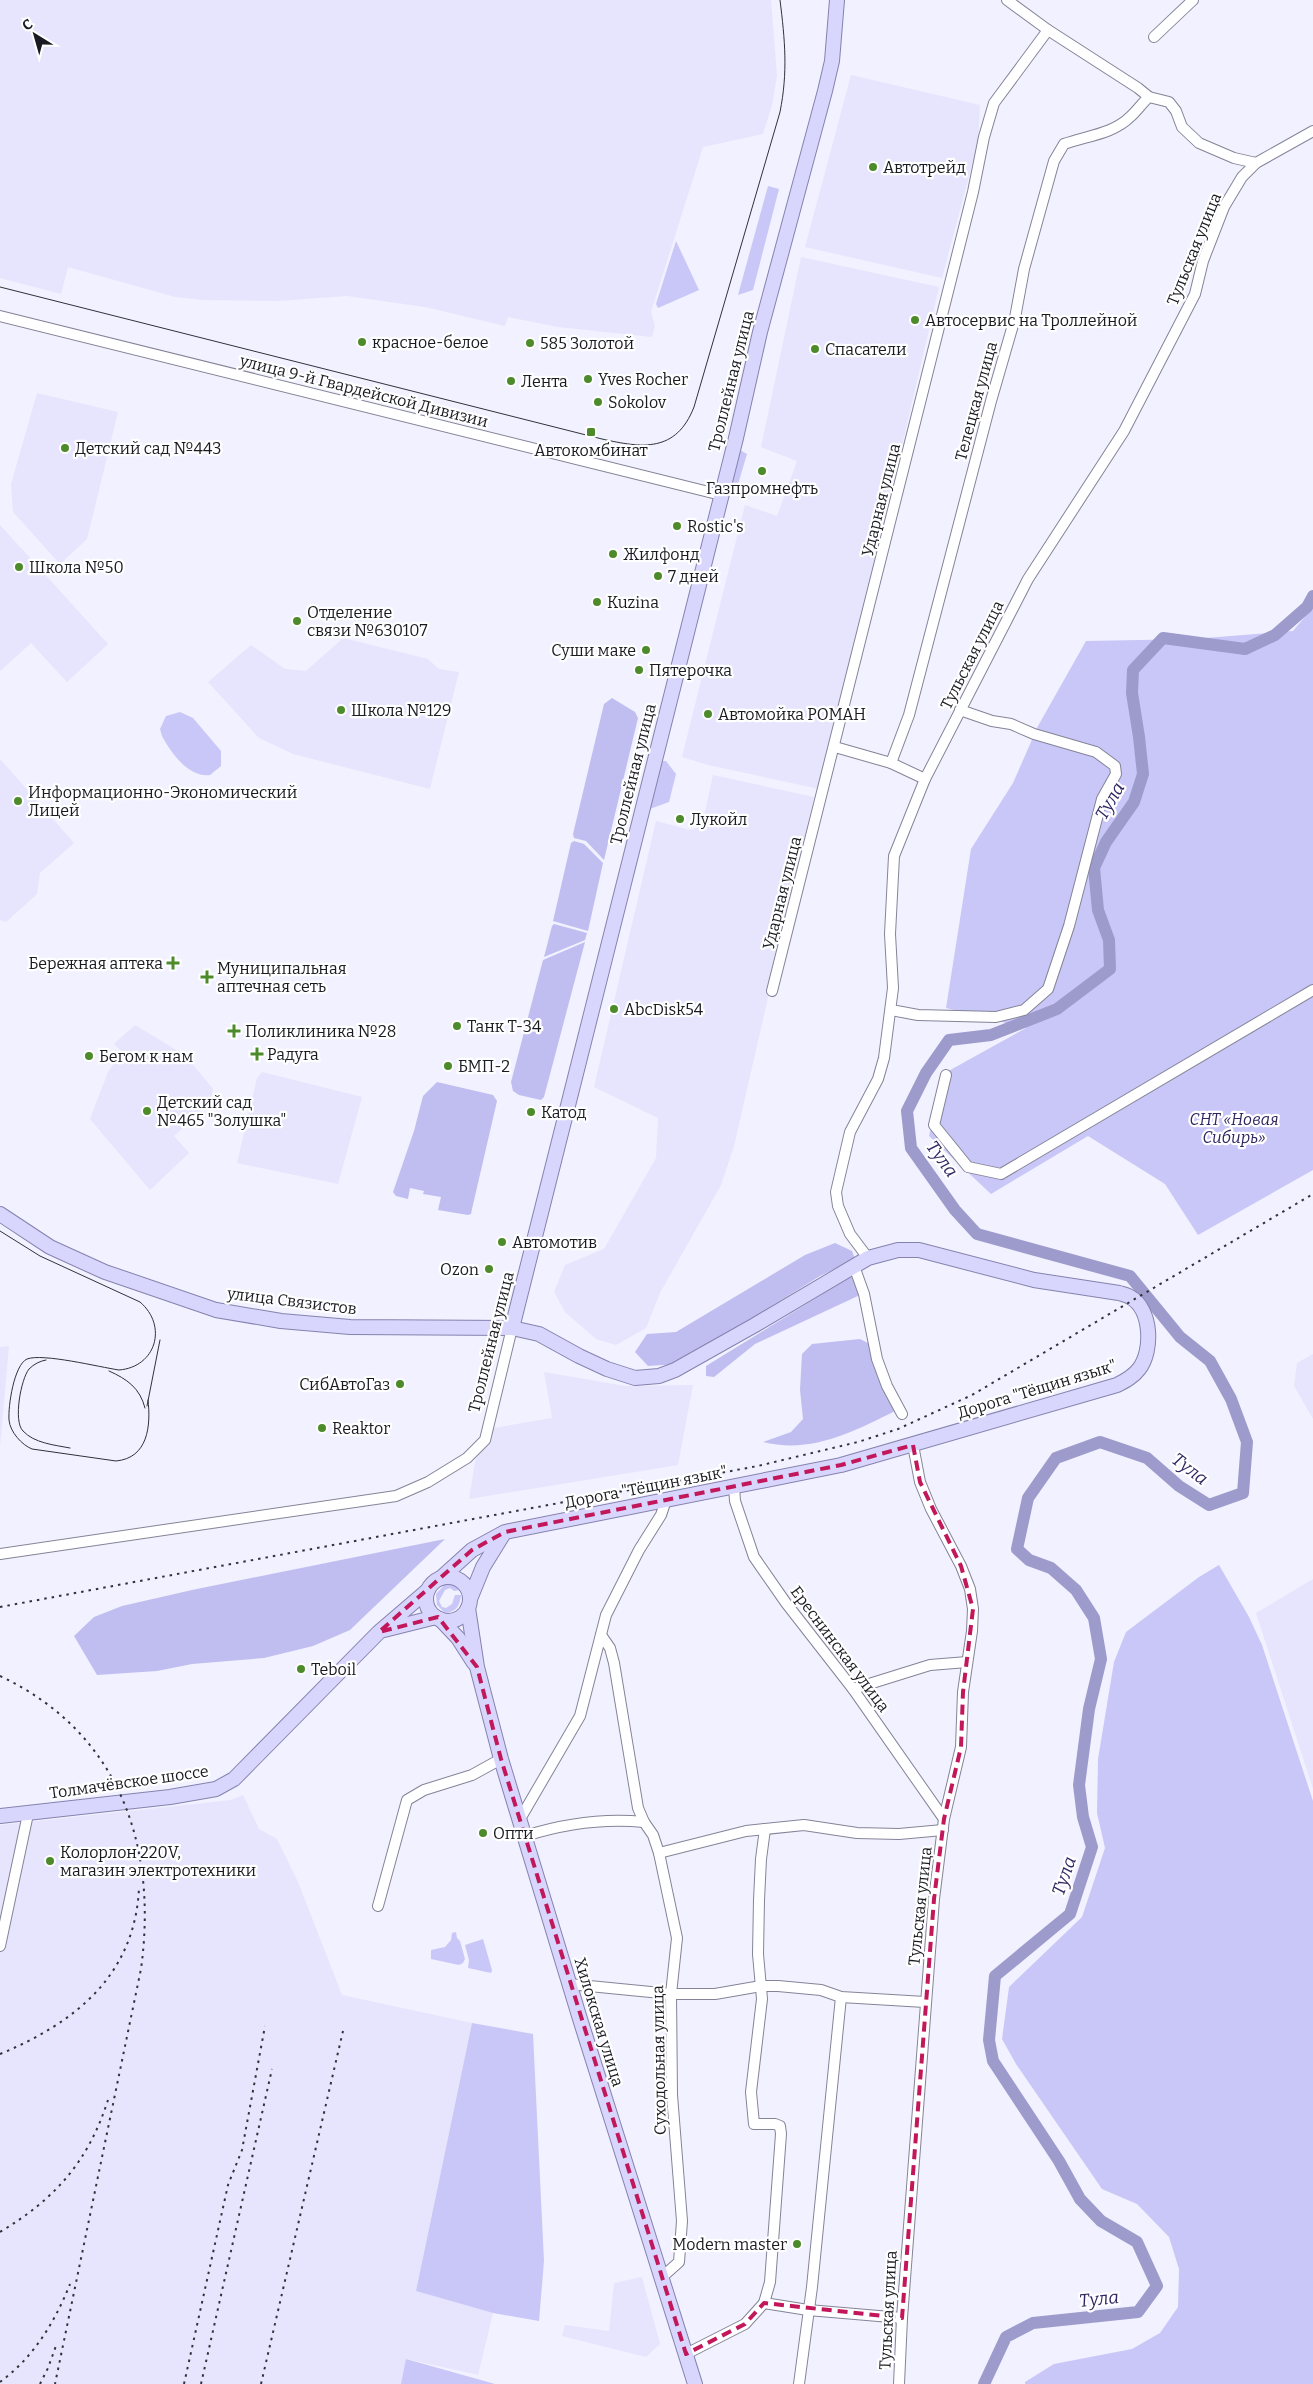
<svg xmlns="http://www.w3.org/2000/svg" width="1313" height="2384" viewBox="0 0 1313 2384" font-family="Bitter,serif">
	<rect width="100%" height="100%" fill="#f1f1ff"/>
	<!-- built -->
	<g fill="#e6e5fd">
		<polygon points="0,0 771,0 777,76 772,105 763,134 703,147 651,312 655,326 652,337 558,327 508,317 505,326 425,307 347,296 278,301 203,300 175,297 68,267 61,294 0,278"/>
		<polygon points="851,75 980,105 978,142 942,278 805,247"/>
		<polygon points="801,257 939,287 839,715 819,789 708,765 682,757 745,505 777,516 797,461 761,447"/>
		<polygon points="37,393 118,412 87,539 60,564 13,512 11,484"/>
		<polygon points="0,525 108,644 67,682 31,643 0,671"/>
		<polygon points="343,638 428,659 439,669 459,672 430,789 293,754 259,738 208,682 251,645 285,669 306,671"/>
		<polygon points="0,759 74,843 40,873 37,894 6,922 0,920"/>
		<polygon points="713,775 814,797 734,1146 721,1185 660,1293 646,1328 616,1345 596,1339 565,1312 554,1292 565,1265 604,1249 656,1158 658,1118 594,1087 656,821 690,830 702,826"/>
		<polygon points="135,1025 173,1048 190,1061 213,1089 210,1102 174,1136 189,1153 150,1190 90,1119 108,1072 122,1052 114,1044"/>
		<polygon points="262,1072 362,1097 338,1184 237,1163 257,1078"/>
		<polygon points="9,1346 0,1447 0,1347"/>
		<polygon points="1313,1354 1313,1419 1294,1386 1297,1363"/>
		<polygon points="544,1372 625,1386 693,1385 678,1465 469,1499 475,1462 488,1429 552,1418"/>
		<polygon points="1313,1579 1313,1789 1256,1613"/>
		<polygon points="243,1795 259,1829 277,1839 298,1882 342,1995 472,2023 416,2291 493,2313 478,2375 407,2359 401,2384 0,2384 0,1825 231,1800"/>
		<polygon points="642,2277 660,2344 646,2357 562,2336 565,2325 609,2331 614,2283"/>
	</g>
	<!-- green -->
	<g fill="#c9c7f7">
		<polygon points="768,186 779,189 753,290 738,295"/>
		<polygon points="676,241 699,290 658,308 656,304"/>
		<polygon points="740,450 747,454 736,491 729,490"/>
		<polygon points="1313,607 1313,1170 1198,1235 1165,1184 1088,1136 991,1194 929,1136 943,1074 1026,1028 946,1008 971,849 1013,783 1038,726 1086,641 1193,639 1293,631"/>
		<path d="M180 712 193 718 221 751V766L210 775C189 778 171 753 162 736L160 729 166 716Z"/>
		<polygon points="659,761 666,761 676,774 669,802 647,810"/>
		<polygon points="1219,1565 1249,1617 1262,1645 1313,1801 1313,2384 1025,2384 1025,2382 1054,2364 1132,2349 1160,2333 1178,2307 1179,2269 1169,2237 1137,2204 1102,2189 1016,2064 1002,2039 1009,1987 1082,1917 1105,1848 1097,1813 1098,1759 1114,1662 1126,1632 1199,1577"/>
		<path d="M452 1583 460 1590 454 1591 450 1588 445 1590 439 1601 442 1607 446 1608 452 1604 455 1595H461C460 1606 456 1612 445 1613L437 1605 436 1594 445 1584Z"/>
		<polygon points="456,1932 457,1938 460,1941 465,1959 463,1963 459,1965 431,1959 431,1950 445,1947 451,1940 452,1933"/>
		<polygon points="483,1939 492,1970 491,1973 468,1968 469,1960 465,1945"/>
		<polygon points="472,2023 533,2034 544,2261 539,2321 493,2313 416,2291"/>
		<polygon points="406,2359 495,2384 401,2384"/>
	</g>
	<!-- forest -->
	<g fill="#c0bef0">
		<polygon points="612,698 635,712 638,718 604,860 586,841 574,838 573,834 604,704"/>
		<polygon points="574,841 584,844 603,863 588,931 553,921 571,843"/>
		<polygon points="554,924 587,933 585,940 544,957 552,926"/>
		<polygon points="585,942 544,1097 541,1100 519,1095 513,1091 511,1082 543,960"/>
		<polygon points="437,1082 493,1095 497,1101 472,1209 471,1214 468,1215 438,1210 441,1197 423,1194 424,1191 410,1188 408,1199 396,1196 393,1192 414,1131 423,1096"/>
		<polygon points="835,1243 852,1251 855,1259 820,1276 678,1364 648,1366 635,1352 647,1334 676,1332 805,1255"/>
		<polygon points="855,1274 860,1295 755,1344 714,1377 706,1376 706,1366"/>
		<path d="M860 1339 872 1345 895 1411C853 1432 811 1454 763 1442L791 1432 803 1419 800 1390 802 1354 812 1344Z"/>
		<polygon points="445,1539 350,1630 313,1646 264,1658 192,1664 157,1671 97,1675 74,1636 94,1617 122,1606 192,1590"/>
	</g>
	<g fill="none" stroke-linecap="round" stroke-linejoin="round">
		<!-- river -->
		<polyline stroke="#9d9bcb" stroke-width="12" points="984,2384 1006,2337 1033,2323 1138,2312 1157,2286 1137,2242 1101,2221 1080,2199 1059,2161 993,2061 989,2040 995,1976 1070,1914 1092,1847 1083,1817 1079,1785 1089,1709 1101,1659 1094,1618 1076,1590 1051,1568 1029,1560 1017,1549 1028,1498 1056,1458 1100,1442 1147,1458 1179,1486 1209,1505 1243,1493 1247,1442 1231,1399 1210,1361 1180,1337 1130,1276 977,1234 955,1210 911,1148 907,1111 926,1073 949,1040 991,1035 1057,1009 1110,969 1109,940 1098,910 1094,868 1106,842 1134,802 1143,774 1139,737 1132,693 1133,670 1163,638 1245,649 1275,635 1307,607 1313,596"/>
		<!-- minor casing -->
		<g stroke="#848498" stroke-width="12">
			<g id="minor">
				<polyline points="1007,0 1048,30 1138,88 1149,97 1169,102 1176,111 1182,127 1199,143 1234,158 1256,163"/>
				<polyline points="1154,37 1193,0"/>
				<polyline points="0,316 721,495"/>
				<polyline points="835,747 891,763 925,779"/>
				<path d="M891 763 909 715 991 401 1015 318 1024 269 1054 161 1064 144C1086 136 1113 134 1130 117 1137 111 1142 103 1149 97"/>
				<polyline points="772,991 973,192 984,137 994,103 1048,30"/>
				<polyline points="891,1010 918,1015 996,1017 1024,1010 1048,989 1069,926 1102,799 1116,774 1115,766 1096,752 1034,734 1011,724 992,721 960,710"/>
				<polyline points="946,1075 934,1125 968,1167 1001,1174 1313,990"/>
				<polyline points="868,1258 850,1234 838,1206 836,1192 850,1132 878,1079 884,1058 893,988 890,934 894,856 925,779 1028,579 1124,431 1195,294 1203,261 1224,207 1242,177 1256,163 1313,131"/>
				<polyline points="854,1266 864,1294 877,1359 887,1386 902,1414"/>
				<polyline points="734,1487 735,1501 754,1557 786,1603 853,1689 944,1819"/>
				<polyline points="0,1554 396,1496 428,1482 467,1458 485,1440 512,1328"/>
				<polyline points="601,1635 610,1648 614,1663 638,1808 644,1822 653,1835 659,1853 677,1938 671,1994 672,2095 682,2221 679,2262 661,2278"/>
				<polyline points="853,1689 930,1665 967,1662"/>
				<polyline points="520,1819 580,1716 606,1615 639,1550 661,1515 666,1500"/>
				<path d="M525 1836C563 1824 604 1818 644 1822"/>
				<polyline points="659,1853 746,1831 804,1825 857,1833 899,1834 943,1830"/>
				<polyline points="378,1906 407,1800 424,1790 472,1775 501,1759"/>
				<polyline points="0,1946 28,1814"/>
				<polyline points="569,1984 671,1994 715,1994 761,1986 778,1986 821,1990 841,1997 925,2002"/>
				<polyline points="764,2303 770,2282 781,2134 780,2126 775,2124 754,2124 751,2092 762,1999 758,1954 759,1900 761,1859 765,1829"/>
				<polyline points="686,2354 745,2324 764,2303 808,2310 902,2318"/>
				<polyline points="799,2384 812,2287 841,1997"/>
				<polyline points="899,2384 902,2318 934,1899 944,1819 961,1747 963,1692 972,1631 973,1609 970,1589 961,1566 931,1509 920,1482 913,1445"/>
			</g>
		</g>
		<!-- major casing -->
		<g stroke="#8583ae" stroke-width="16">
			<g id="major">
				<path d="M0 1214 50 1247 105 1272 216 1310 281 1321 350 1327 512 1328 539 1334 579 1356 607 1369 635 1378 659 1376 675 1370 755 1325 868 1258 898 1250H919L1034 1280 1119 1293C1122 1294 1127 1295 1130 1297 1152 1309 1153 1351 1139 1369 1133 1377 1125 1381 1117 1385L841 1465 505 1532 472 1550 441 1578"/>
				<polyline points="512,1328 736,438 760,332 825,91 832,61 837,0"/>
				<circle cx="448" cy="1599" r="22"/>
				<polyline points="470,1599 483,1567 504,1533"/>
				<polyline points="468,1608 477,1667 501,1759 580,2019 695,2384"/>
				<polyline points="440,1619 458,1638 474,1663"/>
				<polyline points="384,1630 436,1617"/>
				<polyline points="0,1816 170,1797 216,1789 234,1779 379,1632 428,1590"/>
			</g>
		</g>
		<!-- minor -->
		<use href="#minor" stroke="#fff" stroke-width="10"/>
		<!-- major -->
		<use href="#major" stroke="#d8d6fc" stroke-width="14"/>
		<!-- tram -->
		<g stroke="#32323a" stroke-width="1">
			<path d="M0 287 602 439C642 448 676 453 694 407L780 112C788 72 785 40 780 0"/>
			<path d="M0 1231 40 1256 140 1302C168 1326 156 1367 119 1370 99 1367 43 1353 27 1359 14 1365 8 1406 9 1420 10 1432 22 1445 32 1449L116 1461C148 1458 151 1426 148 1400"/>
			<path d="M46 1360C40 1361 34 1364 29 1369 21 1379 13 1421 23 1431 34 1443 54 1445 70 1448"/>
			<path d="M109 1371C127 1379 140 1388 145 1408"/>
			<polyline points="147,1406 160,1340"/>
		</g>
		<!-- rail -->
		<g stroke="#32323a" stroke-width="2" stroke-dasharray="2.5 5" stroke-linecap="butt">
			<polyline points="0,1607 758,1466 858,1442 898,1429 972,1395 1313,1194"/>
			<path d="M0 1676C119 1732 158 1845 141 1969L55 2384"/>
			<path d="M0 2054C75 2023 135 1975 139 1888"/>
			<path d="M0 2232C55 2199 88 2162 108 2100"/>
			<path d="M0 2382C33 2358 55 2322 70 2284"/>
			<polyline points="40,2384 48,2368 57,2343"/>
			<polyline points="184,2384 228,2185 242,2150 265,2026"/>
			<polyline points="201,2384 272,2069"/>
			<polyline points="261,2384 343,2031"/>
		</g>
	</g>
	<!-- marked area -->
	<path fill="none" stroke="#c2185b" stroke-width="4" stroke-dasharray="10 6" stroke-linejoin="round" d="M913 1445 920 1482 961 1566 973 1609 963 1692 961 1747 944 1819 934 1899 902 2318 764 2303 745 2324 686 2354 501 1759 477 1667 438 1617 379 1632 472 1550 505 1532 841 1465Z"/>
	<!-- markers -->
	<g fill="#4c8a2a" stroke="#fff" stroke-width="2">
		<circle cx="873" cy="167" r="5"/>
		<circle cx="915" cy="320" r="5"/>
		<circle cx="362" cy="342" r="5"/>
		<circle cx="530" cy="343" r="5"/>
		<circle cx="815" cy="349" r="5"/>
		<circle cx="588" cy="379" r="5"/>
		<circle cx="511" cy="381" r="5"/>
		<circle cx="598" cy="402" r="5"/>
		<rect x="586" y="427" width="10" height="10" rx="2.5"/>
		<circle cx="65" cy="448" r="5"/>
		<circle cx="762" cy="471" r="5"/>
		<circle cx="677" cy="526" r="5"/>
		<circle cx="613" cy="554" r="5"/>
		<circle cx="19" cy="567" r="5"/>
		<circle cx="658" cy="576" r="5"/>
		<circle cx="597" cy="602" r="5"/>
		<circle cx="297" cy="621" r="5"/>
		<circle cx="646" cy="650" r="5"/>
		<circle cx="639" cy="670" r="5"/>
		<circle cx="341" cy="710" r="5"/>
		<circle cx="708" cy="714" r="5"/>
		<circle cx="18" cy="801" r="5"/>
		<circle cx="680" cy="819" r="5"/>
		<path d="M170.5 955.5h5v5h5v5h-5v5h-5v-5h-5v-5h5z"/>
		<path d="M204.5 969.5h5v5h5v5h-5v5h-5v-5h-5v-5h5z"/>
		<circle cx="614" cy="1009" r="5"/>
		<circle cx="457" cy="1026" r="5"/>
		<path d="M231.5 1023.5h5v5h5v5h-5v5h-5v-5h-5v-5h5z"/>
		<path d="M254.5 1046.5h5v5h5v5h-5v5h-5v-5h-5v-5h5z"/>
		<circle cx="89" cy="1056" r="5"/>
		<circle cx="448" cy="1066" r="5"/>
		<circle cx="147" cy="1111" r="5"/>
		<circle cx="531" cy="1112" r="5"/>
		<circle cx="502" cy="1242" r="5"/>
		<circle cx="489" cy="1269" r="5"/>
		<circle cx="400" cy="1384" r="5"/>
		<circle cx="322" cy="1428" r="5"/>
		<circle cx="301" cy="1669" r="5"/>
		<circle cx="483" cy="1833" r="5"/>
		<circle cx="50" cy="1861" r="5"/>
		<circle cx="797" cy="2244" r="5"/>
	</g>
	<g text-anchor="middle" dominant-baseline="central" stroke-width="4.5" stroke-linejoin="round" paint-order="stroke">
		<!-- poi labels -->
		<g font-size="16" fill="#1a1a22" stroke="#fff" text-anchor="start">
			<text x="883" y="167">Автотрейд</text>
			<text x="925" y="320">Автосервис на Троллейной</text>
			<text x="372" y="342">красное-белое</text>
			<text x="540" y="343">585 Золотой</text>
			<text x="825" y="349">Спасатели</text>
			<text x="598" y="379">Yves Rocher</text>
			<text x="521" y="381">Лента</text>
			<text x="608" y="402">Sokolov</text>
			<text x="75" y="448">Детский сад №443</text>
			<text x="591" y="450" text-anchor="middle">Автокомбинат</text>
			<text x="762" y="488" text-anchor="middle">Газпромнефть</text>
			<text x="687" y="526">Rostic's</text>
			<text x="623" y="554">Жилфонд</text>
			<text x="29" y="567">Школа №50</text>
			<text x="668" y="576">7 дней</text>
			<text x="607" y="602">Kuzina</text>
			<text x="307" y="612">Отделение<tspan x="307" dy="18">связи №630107</tspan></text>
			<text x="636" y="650" text-anchor="end">Суши маке</text>
			<text x="649" y="670">Пятерочка</text>
			<text x="351" y="710">Школа №129</text>
			<text x="718" y="714">Автомойка РОМАН</text>
			<text x="28" y="792">Информационно-Экономический<tspan x="28" dy="18">Лицей</tspan></text>
			<text x="690" y="819">Лукойл</text>
			<text x="163" y="963" text-anchor="end">Бережная аптека</text>
			<text x="217" y="968">Муниципальная<tspan x="217" dy="18">аптечная сеть</tspan></text>
			<text x="624" y="1009">AbcDisk54</text>
			<text x="467" y="1026">Танк Т-34</text>
			<text x="245" y="1031">Поликлиника №28</text>
			<text x="267" y="1054">Радуга</text>
			<text x="99" y="1056">Бегом к нам</text>
			<text x="458" y="1066">БМП-2</text>
			<text x="157" y="1102">Детский сад<tspan x="157" dy="18">№465 "Золушка"</tspan></text>
			<text x="541" y="1112">Катод</text>
			<text x="512" y="1242">Автомотив</text>
			<text x="479" y="1269" text-anchor="end">Ozon</text>
			<text x="390" y="1384" text-anchor="end">СибАвтоГаз</text>
			<text x="332" y="1428">Reaktor</text>
			<text x="311" y="1669">Teboil</text>
			<text x="493" y="1833">Опти</text>
			<text x="60" y="1852">Колорлон 220V,<tspan x="60" dy="18">магазин электротехники</tspan></text>
			<text x="787" y="2244" text-anchor="end">Modern master</text>
		</g>
		<!-- street labels -->
		<g font-size="16" fill="#1a1a22" stroke="#fff">
			<text transform="translate(1194 249) rotate(-68)">Тульская улица</text>
			<text transform="translate(731 381) rotate(-76)">Троллейная улица</text>
			<text transform="translate(364 391) rotate(14)">улица 9-й Гвардейской Дивизии</text>
			<text transform="translate(976 401) rotate(-75)">Телецкая улица</text>
			<text transform="translate(881 500) rotate(-76)">Ударная улица</text>
			<text transform="translate(972 655) rotate(-63)">Тульская улица</text>
			<text transform="translate(633 774) rotate(-76)">Троллейная улица</text>
			<text transform="translate(782 893) rotate(-76)">Ударная улица</text>
			<text transform="translate(292 1301) rotate(7)">улица Связистов</text>
			<text transform="translate(491 1342) rotate(-76)">Троллейная улица</text>
			<text transform="translate(1037 1389) rotate(-17)">Дорога "Тёщин язык"</text>
			<text transform="translate(646 1487) rotate(-11)">Дорога "Тёщин язык"</text>
			<text transform="translate(840 1649) rotate(53)">Ереснинская улица</text>
			<text transform="translate(129 1782) rotate(-8)">Толмачёвское шоссе</text>
			<text transform="translate(920 1906) rotate(-84)">Тульская улица</text>
			<text transform="translate(599 2022) rotate(73)">Хилокская улица</text>
			<text transform="translate(659 2060) rotate(-91)">Суходольная улица</text>
			<text transform="translate(888 2310) rotate(-87)">Тульская улица</text>
		</g>
		<!-- park labels -->
		<g font-size="16" font-style="italic" fill="#2f2660" stroke="#fff">
			<text x="1234" y="1119">СНТ «Новая<tspan x="1234" dy="18">Сибирь»</tspan></text>
		</g>
		<!-- water labels -->
		<g font-size="18" font-style="italic" fill="#312863" stroke="#fff">
			<text transform="translate(1110 801) rotate(-60)">Тула</text>
			<text transform="translate(942 1159) rotate(54)">Тула</text>
			<text transform="translate(1190 1469) rotate(37)">Тула</text>
			<text transform="translate(1064 1876) rotate(-71)">Тула</text>
			<text transform="translate(1099 2299) rotate(-6)">Тула</text>
		</g>
	</g>
	<!-- north arrow -->
	<g transform="translate(35 35) rotate(323)" stroke="#ffffff" stroke-width="4" paint-order="stroke">
	<path d="M0-4L9 19L0 12L-9 19Z" fill="#1a1a22"/>
	<text y="-8" font-size="14" font-weight="bold" text-anchor="middle" fill="#1a1a22">С</text>
	</g>
</svg>
